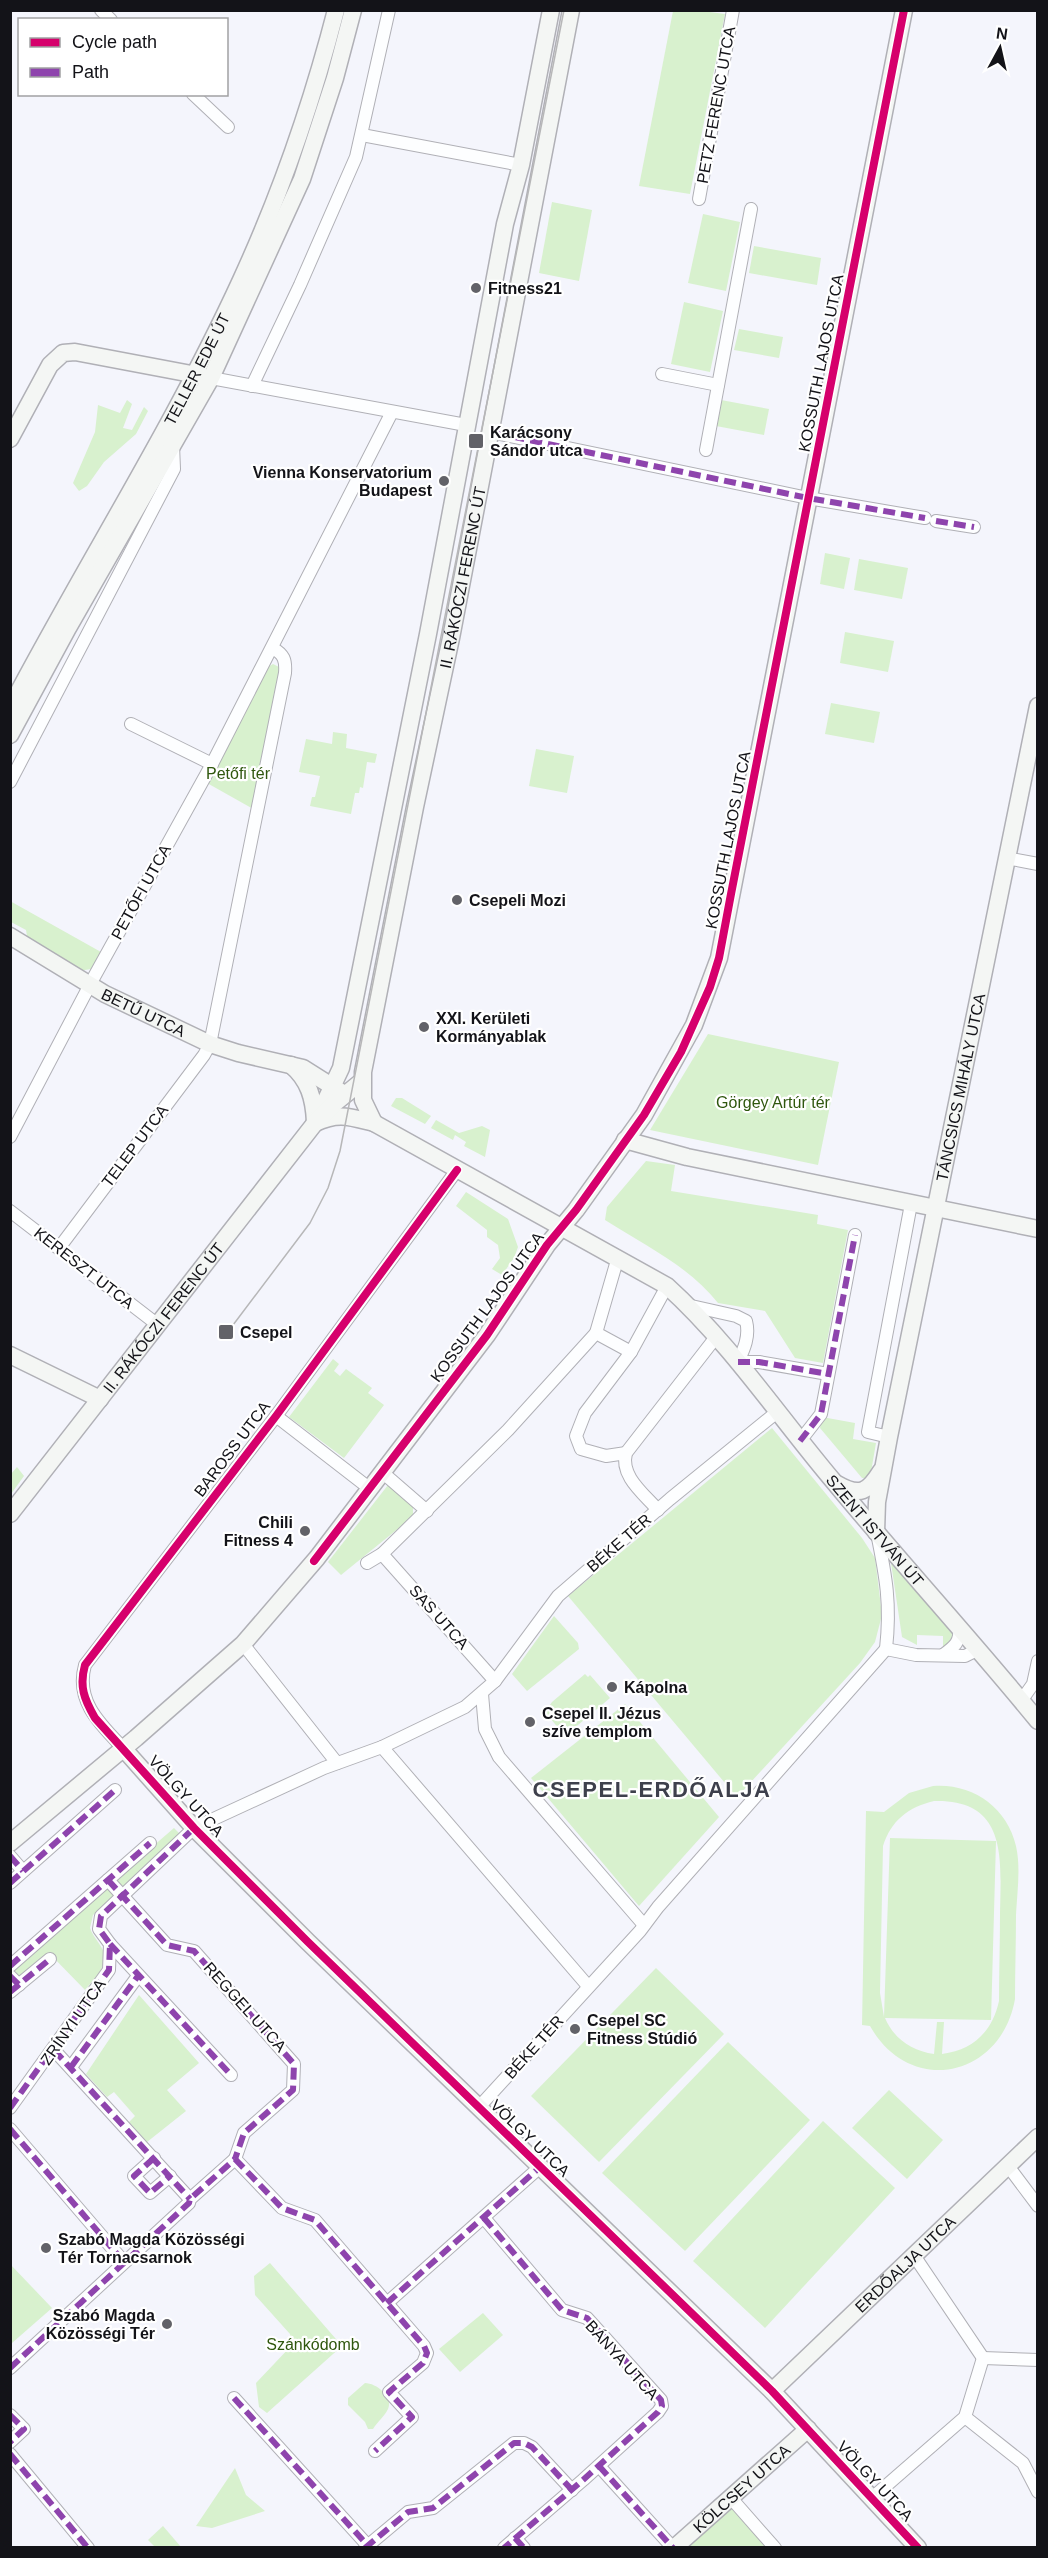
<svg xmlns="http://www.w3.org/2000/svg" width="1048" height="2558" viewBox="0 0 1048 2558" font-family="Arial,sans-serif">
	<rect width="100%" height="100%" fill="#f4f5fc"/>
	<!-- green -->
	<g fill="#d8f1ce" fill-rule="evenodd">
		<polygon points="673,11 702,11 725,14 690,194 639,186"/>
		<polygon points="552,202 592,210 579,281 539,273"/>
		<polygon points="703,214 740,222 726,291 688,283"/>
		<polygon points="754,246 821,258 817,285 749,273"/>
		<polygon points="684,302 723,311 710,372 671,364"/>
		<polygon points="739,329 783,337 779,358 734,350"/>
		<polygon points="127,400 132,404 123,428 132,430 144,407 148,411 136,434 104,462 87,486 79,491 73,483 95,432 98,405 120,413"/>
		<polygon points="721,400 769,409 764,435 716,426"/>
		<polygon points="825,553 850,558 844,589 820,584"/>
		<polygon points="859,559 908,568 902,599 854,590"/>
		<polygon points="845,632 894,641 888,672 840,663"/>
		<polygon points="273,664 281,668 255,810 207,783 268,667"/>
		<polygon points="831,703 880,712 874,743 825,734"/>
		<polygon points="333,732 347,734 346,748 377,754 375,763 367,762 363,788 360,787 359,793 355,793 351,814 310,806 312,797 315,797 320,776 299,772 306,739 332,744"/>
		<polygon points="536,749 574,756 567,793 529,786"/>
		<polygon points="10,901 101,952 91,969 79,971 27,936 26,930 11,922"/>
		<polygon points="708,1034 839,1062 818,1165 650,1130"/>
		<polygon points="396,1098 402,1098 431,1116 425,1124 391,1106"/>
		<polygon points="436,1120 459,1133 482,1126 490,1130 485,1157 464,1146 466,1142 455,1135 453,1140 431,1128"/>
		<path d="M646 1161 675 1165 671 1191 818 1215 817 1224 848 1230 823 1363 795 1358 765 1311 718 1303C689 1266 644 1245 605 1220L607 1207Z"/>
		<polygon points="466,1192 508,1219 518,1247 514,1258 502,1275 492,1269 500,1258 498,1245 487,1237 487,1230 456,1206"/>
		<polygon points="333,1359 339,1364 334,1371 340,1376 346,1369 372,1388 368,1393 384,1405 344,1458 289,1417"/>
		<polygon points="822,1417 855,1423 853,1439 876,1443 871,1472 866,1478 862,1478 820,1428"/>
		<polygon points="772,1428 862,1538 875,1558 882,1615 875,1642 860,1663 739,1795 735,1795 568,1596"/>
		<polygon points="17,1467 24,1476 11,1494 11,1474"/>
		<polygon points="388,1485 413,1505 413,1514 410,1519 341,1575 328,1562"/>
		<polygon points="890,1556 957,1633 947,1646 943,1646 943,1636 917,1635 917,1645 902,1637"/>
		<polygon points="554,1616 578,1643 579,1649 527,1691 512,1674"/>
		<polygon points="585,1674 588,1677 590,1675 610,1698 565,1736 545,1712 552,1702"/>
		<polygon points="625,1704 719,1817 639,1906 531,1778"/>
		<path d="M933 1786C972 1783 1007 1807 1016 1846 1021 1868 1017 1893 1016 1915 1016 1943 1015 1971 1015 1999 1001 2078 910 2097 870 2026L862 2025 866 1811 884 1812 909 1793ZM934 1801C1008 1799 1001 1859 1000 1913 1000 1942 999 1972 999 2001 992 2032 973 2050 942 2054L944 2022H937L934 2054C912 2051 894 2039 885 2018L991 2020 996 1841 890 1838 884 2017 880 1993 883 1846C891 1821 908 1807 934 1801Z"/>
		<path d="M174 1828 181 1835 93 1915 90 1928C93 1937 101 1944 104 1953 108 1967 92 1981 85 1990L49 1953 11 1985 10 1970Z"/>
		<polygon points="656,1968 724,2034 599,2162 531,2096"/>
		<polygon points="139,1995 199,2063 167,2090 186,2111 147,2142 129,2122 135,2116 114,2092 107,2097 86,2074"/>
		<polygon points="728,2042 810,2120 685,2251 602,2173"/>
		<polygon points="889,2090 943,2140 907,2179 852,2128"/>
		<polygon points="823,2121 895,2188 765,2328 693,2261"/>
		<polygon points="270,2263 342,2346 267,2413 259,2407 256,2383 292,2345 290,2334 255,2295 254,2276"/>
		<polygon points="10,2264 52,2308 12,2343 10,2341"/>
		<polygon points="483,2313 503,2335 460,2372 439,2349"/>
		<path d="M365 2383C376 2383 394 2397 388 2409 385 2416 377 2422 373 2429H368L365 2422 348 2405V2398Z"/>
		<polygon points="235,2468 246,2495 265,2511 212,2528 196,2526"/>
		<polygon points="731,2498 775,2548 674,2548"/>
		<polygon points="163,2526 181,2547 155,2547 148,2540"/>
	</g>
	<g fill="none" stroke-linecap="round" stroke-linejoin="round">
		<!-- street casing -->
		<g stroke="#b0b0b6" stroke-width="14">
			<g id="street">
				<polyline points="101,10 111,20"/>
				<polyline points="193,94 228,127"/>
				<polyline points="362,135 521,165"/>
				<polyline points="699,199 733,10"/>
				<polyline points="662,374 718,385"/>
				<polyline points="211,378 466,425"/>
				<polyline points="252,386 300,285 356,157 389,10"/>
				<polyline points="495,433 808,498 925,518"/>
				<polyline points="706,450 751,209"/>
				<polyline points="936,521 974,527"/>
				<polyline points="131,724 212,764"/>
				<polyline points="10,782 174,469 173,445"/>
				<polyline points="1006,858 1038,864"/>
				<polyline points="10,1137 94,977 212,764 392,412"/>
				<polyline points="10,1211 158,1325"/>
				<path d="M59 1248 204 1055 210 1044 285 673C286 660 284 654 272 648"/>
				<path d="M687 1305 736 1316 746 1321C750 1336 744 1349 738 1362H759L828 1374"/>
				<polyline points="596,1333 618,1257"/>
				<polyline points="276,1416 369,1488"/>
				<polyline points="889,1437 868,1432 911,1204"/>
				<polyline points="800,1441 821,1414 855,1235"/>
				<polyline points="626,1453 606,1456 581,1449 576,1436 585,1413 631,1352 667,1286"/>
				<polyline points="382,1472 427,1511"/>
				<path d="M658 1510C643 1493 620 1476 626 1453L716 1337"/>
				<path d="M877 1533C886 1577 891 1604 886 1649"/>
				<polyline points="382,1554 495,1681"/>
				<polyline points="367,1563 382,1554 508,1430 596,1333 631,1352"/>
				<polyline points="243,1644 337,1763"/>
				<polyline points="886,1649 916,1655 965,1656 977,1650"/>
				<path d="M943 1655C954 1647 961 1642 959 1627"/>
				<polyline points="482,1694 485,1729 499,1757 644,1925"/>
				<polyline points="1021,1701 1033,1684 1038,1661"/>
				<polyline points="382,1747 588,1986"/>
				<path d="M123 1748C100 1724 75 1701 85 1665L276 1416 457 1170"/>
				<polyline points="10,1856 23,1871"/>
				<polyline points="108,1880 167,1945 194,1951 294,2064 293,2090 244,2133 235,2159"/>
				<polyline points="10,1883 115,1790"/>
				<polyline points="110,1944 231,2075"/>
				<polyline points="10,1966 150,1843"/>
				<polyline points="10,1976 19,1985"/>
				<polyline points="10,1992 50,1959"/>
				<polyline points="54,2050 190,2199"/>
				<polyline points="71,2067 138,1976"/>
				<polyline points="479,2107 640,1931 658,1907 886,1649"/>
				<polyline points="10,2108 109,1970 110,1944 99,1929 101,1916 194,1828 324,1768 382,1747 465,1707 495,1681 558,1596 670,1499 777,1412"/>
				<polyline points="10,2129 124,2262"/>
				<polyline points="154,2158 134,2176 150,2193 170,2176"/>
				<polyline points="235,2159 282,2208 315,2220 424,2346 427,2353 423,2363 389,2392 412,2417 375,2451"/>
				<polyline points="1008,2166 1038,2206"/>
				<polyline points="484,2218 562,2310 587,2318 661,2400 662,2406 658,2412 583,2480 504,2548"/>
				<polyline points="913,2254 983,2358"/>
				<polyline points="387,2303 540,2167"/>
				<polyline points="983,2358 1038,2360"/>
				<polyline points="10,2368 189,2203 190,2199 235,2159"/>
				<polyline points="234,2398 370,2548"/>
				<polyline points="10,2415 24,2429 10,2442"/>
				<polyline points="965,2417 1023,2463 1038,2492"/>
				<polyline points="10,2454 88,2548"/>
				<polyline points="599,2466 673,2548"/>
				<polyline points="731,2498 775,2548"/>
				<polyline points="872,2498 965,2417 983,2358"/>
				<polyline points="515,2538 524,2548"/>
				<polyline points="365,2548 408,2512 433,2508 514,2443 524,2443 532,2447 572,2490"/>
			</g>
		</g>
		<!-- secondary casing -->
		<g stroke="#b0b0b6" stroke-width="19">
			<g id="secondary">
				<polyline points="10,439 50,365 63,353 75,352 202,376"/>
				<path id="s1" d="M10 708C85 565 173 428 241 280 281 193 312 103 336 10"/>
				<polyline points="10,735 68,628 211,378 302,179 335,78 353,10"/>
				<path id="s2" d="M10 936 105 994 210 1044 238 1053 303 1068 341 1092"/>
				<path d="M291 1065C309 1080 314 1099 315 1122"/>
				<polyline points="315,1123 341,1068 428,634 505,224 521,165 551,10"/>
				<path id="s3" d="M315 1123C339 1112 350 1117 374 1123L667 1286C731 1344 779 1417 835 1483 901 1563 972 1640 1038 1721"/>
				<path id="s4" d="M374 1123 363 1100V1072L415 807 451 638 571 10"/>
				<polyline points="625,1140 687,1157 1038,1229"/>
				<polyline points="10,1355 100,1399"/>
				<path d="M837 1484C860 1497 868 1492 881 1471"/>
				<path id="s5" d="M10 1514 315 1123 335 1103 362 1081"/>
				<path id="s6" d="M876 1532 877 1502 889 1437 1038 706"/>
				<polyline points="123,1748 194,1828 308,1942 772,2391 918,2548"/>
				<polyline points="10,1843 136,1738 243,1644 317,1558 487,1335 547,1245 576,1210 644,1115 694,1025 719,958 904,10"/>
				<path id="s7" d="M772 2391 1038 2137"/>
				<path id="s8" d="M674 2548 808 2429"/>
			</g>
		</g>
		<!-- street -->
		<use href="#street" stroke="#fdfeff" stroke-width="12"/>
		<!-- secondary -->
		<use href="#secondary" stroke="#f4f6f4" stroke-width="16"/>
		<!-- tram -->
		<polyline stroke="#b7b7b8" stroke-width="1.5" points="227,1333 310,1223 328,1188 340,1151 564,10"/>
		<!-- quiet -->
		<g stroke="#8e44ad" stroke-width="6" stroke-dasharray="12 6" stroke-linecap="butt">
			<polyline points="495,433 808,498 925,518"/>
			<polyline points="936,521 974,527"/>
			<polyline points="738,1362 759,1362 828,1374"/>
			<polyline points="800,1441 821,1414 855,1235"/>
			<polyline points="10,1856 23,1871"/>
			<polyline points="108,1880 167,1945 194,1951 294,2064 293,2090 244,2133 235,2159"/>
			<polyline points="10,1883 115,1790"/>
			<polyline points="110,1944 231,2075"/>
			<polyline points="10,1966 150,1843"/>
			<polyline points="10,1976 19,1985"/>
			<polyline points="10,1992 50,1959"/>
			<polyline points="54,2050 190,2199"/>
			<polyline points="71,2067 138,1976"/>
			<polyline points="10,2108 109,1970 110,1944 99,1929 101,1916 194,1828"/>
			<polyline points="10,2129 124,2262"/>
			<polyline points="154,2158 134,2176 150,2193 170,2176"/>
			<polyline points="235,2159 282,2208 315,2220 424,2346 427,2353 423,2363 389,2392 412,2417 375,2451"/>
			<polyline points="484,2218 562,2310 587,2318 661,2400 662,2406 658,2412 583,2480 504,2548"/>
			<polyline points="387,2303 540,2167"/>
			<polyline points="10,2368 189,2203 190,2199 235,2159"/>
			<polyline points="234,2398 370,2548"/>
			<polyline points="10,2415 24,2429 10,2442"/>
			<polyline points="10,2454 88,2548"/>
			<polyline points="599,2466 673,2548"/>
			<polyline points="515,2538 524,2548"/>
			<polyline points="365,2548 408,2512 433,2508 514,2443 524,2443 532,2447 572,2490"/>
		</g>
		<!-- cycleway casing -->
		<g stroke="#fff" stroke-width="11">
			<g id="cycleway">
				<path d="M457 1170 276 1416 85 1665C79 1686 84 1699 95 1718L194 1828 308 1942 772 2391 918 2548"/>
				<polyline points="314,1561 487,1335 547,1245 576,1210 644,1115 681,1052 710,987 719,958 731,894 904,10"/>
			</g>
		</g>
		<!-- cycleway -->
		<use href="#cycleway" stroke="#d6006c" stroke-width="8"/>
	</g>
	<!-- markers -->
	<g fill="#626268" stroke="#fff" stroke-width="2">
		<circle cx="476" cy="288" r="6"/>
		<rect x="468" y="433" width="16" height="16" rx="3"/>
		<circle cx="444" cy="481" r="6"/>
		<circle cx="457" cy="900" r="6"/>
		<circle cx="424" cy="1027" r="6"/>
		<rect x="218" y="1324" width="16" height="16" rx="3"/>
		<circle cx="305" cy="1531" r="6"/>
		<circle cx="612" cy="1687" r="6"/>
		<circle cx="530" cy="1722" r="6"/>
		<circle cx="575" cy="2029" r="6"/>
		<circle cx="46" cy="2248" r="6"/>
		<circle cx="167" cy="2324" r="6"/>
	</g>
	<g text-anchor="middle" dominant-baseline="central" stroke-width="4.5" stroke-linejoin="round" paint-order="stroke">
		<!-- street labels -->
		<g font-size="16" fill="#131318" stroke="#fff">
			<text transform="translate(716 105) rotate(-80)">PETZ FERENC UTCA</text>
			<text transform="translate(821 363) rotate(-79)">KOSSUTH LAJOS UTCA</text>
			<text stroke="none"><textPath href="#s1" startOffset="387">TELLER EDE ÚT</textPath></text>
			<text stroke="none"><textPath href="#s4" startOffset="558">II. RÁKÓCZI FERENC ÚT</textPath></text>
			<text transform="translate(728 840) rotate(-79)">KOSSUTH LAJOS UTCA</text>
			<text transform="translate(141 892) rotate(-61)">PETŐFI UTCA</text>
			<text stroke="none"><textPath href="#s2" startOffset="154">BETŰ UTCA</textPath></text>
			<text stroke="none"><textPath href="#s6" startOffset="453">TÁNCSICS MIHÁLY UTCA</textPath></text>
			<text transform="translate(135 1146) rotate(-53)">TELEP UTCA</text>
			<text transform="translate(84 1268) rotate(38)">KERESZT UTCA</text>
			<text transform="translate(487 1307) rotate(-54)">KOSSUTH LAJOS UTCA</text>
			<text stroke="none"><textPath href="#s5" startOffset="249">II. RÁKÓCZI FERENC ÚT</textPath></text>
			<text transform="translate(232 1449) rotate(-53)">BAROSS UTCA</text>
			<text stroke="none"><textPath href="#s3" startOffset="717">SZENT ISTVÁN ÚT</textPath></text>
			<text transform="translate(619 1543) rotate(-41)">BÉKE TÉR</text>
			<text transform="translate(439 1617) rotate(48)">SAS UTCA</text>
			<text transform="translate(186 1796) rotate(48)">VÖLGY UTCA</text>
			<text transform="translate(245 2007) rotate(48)">REGGEL UTCA</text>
			<text transform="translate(73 2022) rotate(-55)">ZRÍNYI UTCA</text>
			<text transform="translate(534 2047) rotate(-48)">BÉKE TÉR</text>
			<text transform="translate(530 2138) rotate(44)">VÖLGY UTCA</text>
			<text stroke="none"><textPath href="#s7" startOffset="184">ERDŐALJA UTCA</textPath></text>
			<text transform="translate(622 2360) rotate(48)">BÁNYA UTCA</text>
			<text transform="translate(875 2481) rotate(47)">VÖLGY UTCA</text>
			<text stroke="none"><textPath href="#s8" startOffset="90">KÖLCSEY UTCA</textPath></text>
		</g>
		<!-- poi labels -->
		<g font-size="16" font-weight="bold" fill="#131318" stroke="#fff" text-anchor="start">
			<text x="488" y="288">Fitness21</text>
			<text x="490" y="432">Karácsony<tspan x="490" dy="18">Sándor utca</tspan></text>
			<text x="432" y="472" text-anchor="end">Vienna Konservatorium<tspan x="432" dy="18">Budapest</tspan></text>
			<text x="469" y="900">Csepeli Mozi</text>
			<text x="436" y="1018">XXI. Kerületi<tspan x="436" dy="18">Kormányablak</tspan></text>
			<text x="240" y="1332">Csepel</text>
			<text x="293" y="1522" text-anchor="end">Chili<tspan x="293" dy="18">Fitness 4</tspan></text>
			<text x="624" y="1687">Kápolna</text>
			<text x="542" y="1713">Csepel II. Jézus<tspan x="542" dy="18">szíve templom</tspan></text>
			<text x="587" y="2020">Csepel SC<tspan x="587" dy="18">Fitness Stúdió</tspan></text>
			<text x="58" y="2239">Szabó Magda Közösségi<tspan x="58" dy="18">Tér Tornacsarnok</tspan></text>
			<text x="155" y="2315" text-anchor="end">Szabó Magda<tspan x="155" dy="18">Közösségi Tér</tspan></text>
		</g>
		<!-- park labels -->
		<g font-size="16" fill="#2f570e" stroke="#fff">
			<text x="238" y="773">Petőfi tér</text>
			<text x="773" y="1102">Görgey Artúr tér</text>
			<text x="313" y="2344">Szánkódomb</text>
		</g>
		<!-- district labels -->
		<g font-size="22" font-weight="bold" letter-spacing="1.5" fill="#3e404c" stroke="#fff">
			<text x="652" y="1789">CSEPEL-ERDŐALJA</text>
		</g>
	</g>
	<!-- border -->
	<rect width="1048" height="2558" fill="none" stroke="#131318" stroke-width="24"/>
	<!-- legend -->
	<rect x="18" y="18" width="210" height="78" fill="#ffffff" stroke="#a1a1a3" stroke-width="1.5"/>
	<rect x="30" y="38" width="30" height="9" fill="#d6006c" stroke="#a1a1a3" stroke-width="1.5"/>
	<text x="72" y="48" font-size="18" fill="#131318">Cycle path</text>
	<rect x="30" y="68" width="30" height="9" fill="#8e44ad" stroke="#a1a1a3" stroke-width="1.5"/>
	<text x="72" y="78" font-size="18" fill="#131318">Path</text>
	<!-- north arrow -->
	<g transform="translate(1000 48) rotate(8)" stroke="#ffffff" stroke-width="4.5" paint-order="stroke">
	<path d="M0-4.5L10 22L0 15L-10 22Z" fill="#131318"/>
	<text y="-9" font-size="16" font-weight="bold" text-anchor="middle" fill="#131318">N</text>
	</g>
</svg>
